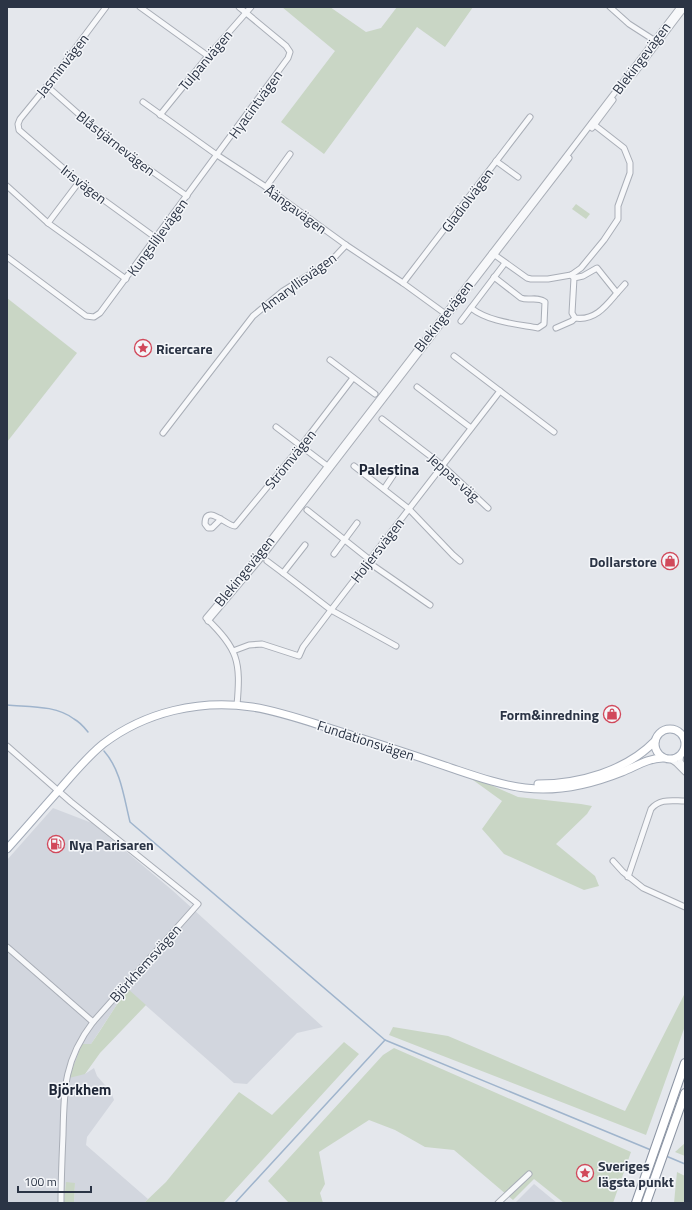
<svg xmlns="http://www.w3.org/2000/svg" width="692" height="1210" viewBox="0 0 692 1210" font-family="'Titillium Web',sans-serif">
	<rect width="100%" height="100%" fill="#e4e7ec"/>
	<!-- built -->
	<g fill="#d2d6de">
		<polygon points="53,808 92,823 172,890 323,1027 297,1033 247,1084 234,1083 127,989 91,1044 85,1074 94,1068 97,1076 111,1092 114,1100 87,1137 86,1145 148,1199 144,1203 74,1203 75,1183 66,1183 64,1203 7,1203 7,860"/>
		<polygon points="534,1184 557,1203 515,1203"/>
	</g>
	<!-- green -->
	<g fill="#c9d6c5">
		<polygon points="282,7 330,7 366,32 381,28 397,7 473,7 445,47 417,27 324,154 281,122 335,51"/>
		<polygon points="576,204 590,214 586,219 572,209"/>
		<polygon points="7,298 77,353 7,442"/>
		<polygon points="477,779 518,797 581,804 592,806 587,814 556,844 595,876 599,886 584,890 504,854 482,829 502,801 473,780"/>
		<path d="M128 989 146 1005 100 1053 85 1074 69 1078 82 1044H91C104 1026 114 1007 128 989Z"/>
		<polygon points="685,993 685,1026 646,1135 389,1035 393,1027 448,1036 625,1111"/>
		<polygon points="344,1042 359,1054 223,1203 144,1203 166,1182 239,1092 272,1115"/>
		<polygon points="394,1048 631,1152 613,1203 564,1203 534,1179 513,1200 454,1150 425,1147 395,1130 369,1120 319,1152 325,1184 320,1193 323,1203 289,1203 268,1181 383,1055"/>
		<polygon points="685,1143 685,1156 675,1152"/>
		<polygon points="677,1172 685,1176 685,1203 674,1203"/>
		<polygon points="66,1182 75,1183 74,1203 64,1203"/>
	</g>
	<g fill="none" stroke-linecap="round" stroke-linejoin="round">
		<!-- stream -->
		<g stroke="#9fb4cc" stroke-width="1.5">
			<path d="M7 705C29 707 56 705 74 719 80 722 84 727 88 732"/>
			<path d="M104 751C121 770 124 798 130 822L385 1040 651 1150"/>
			<polyline points="666,1156 685,1164"/>
			<polyline points="235,1203 385,1040"/>
		</g>
		<!-- minor casing -->
		<g stroke="#a9aeb7" stroke-width="7">
			<g id="minor">
				<polyline points="106,7 47,86 20,119 18,124 19,130 79,182 156,238"/>
				<polyline points="140,7 208,56"/>
				<polyline points="610,7 629,24 657,42"/>
				<polyline points="634,74 685,7"/>
				<polyline points="47,86 109,141 187,196"/>
				<polyline points="143,102 217,155 266,187 346,245 403,283 447,315"/>
				<polyline points="160,115 208,56 251,7"/>
				<polyline points="592,128 613,100"/>
				<polyline points="496,161 518,177"/>
				<polyline points="7,186 48,223 126,279"/>
				<polyline points="266,187 290,154"/>
				<polyline points="48,223 79,182"/>
				<polyline points="492,253 527,278 531,279 548,279 571,275 581,268 604,240 618,219 618,206 630,173 630,163 624,148 592,123"/>
				<polyline points="7,257 86,316 94,317 100,313 288,58 290,52 286,46 239,7"/>
				<path d="M571 275 574 278 572 313 575 318C595 321 606 306 617 293L597 268 583 276 574 278"/>
				<polyline points="403,283 530,117"/>
				<polyline points="617,293 625,284"/>
				<path d="M471 308C489 322 516 324 538 328L544 324 545 302C538 296 529 301 521 298L494 277"/>
				<polyline points="461,321 505,263"/>
				<polyline points="556,328 572,321 575,318"/>
				<polyline points="454,356 554,432"/>
				<polyline points="330,360 375,394"/>
				<polyline points="417,387 471,428"/>
				<polyline points="382,419 442,465 488,508"/>
				<polyline points="276,427 330,468"/>
				<polyline points="163,433 253,316 283,291 331,261 346,245"/>
				<polyline points="354,466 409,509 453,555 460,561"/>
				<polyline points="384,489 394,474"/>
				<polyline points="307,510 370,560"/>
				<path d="M221 519 212 528H208L205 524C205 502 228 527 235 526L301 446 353 378"/>
				<polyline points="305,545 283,573 331,610 396,646"/>
				<polyline points="334,554 357,523"/>
				<polyline points="267,561 283,573"/>
				<polyline points="368,562 430,605"/>
				<polyline points="208,621 262,557 569,158"/>
				<polyline points="233,651 249,645 262,644 299,656 303,647 331,610 500,391"/>
				<path d="M237 705C241 661 238 649 206 618L259 555 539 192 680 7"/>
				<path d="M7 746 71 802 198 904 93 1022C64 1060 64 1089 63 1135 62 1158 61 1180 61 1203"/>
				<polyline points="681,754 680,761 685,769"/>
				<polyline points="670,759 676,763 685,772"/>
				<polyline points="613,861 623,872 643,888 685,907"/>
				<path d="M628 877 651 809C660 798 672 801 685 801"/>
				<polyline points="7,947 93,1022"/>
				<polyline points="498,1203 529,1174"/>
			</g>
		</g>
		<!-- major casing -->
		<g stroke="#a3abb8" stroke-width="9">
			<g id="major">
				<circle cx="670" cy="744" r="15"/>
				<path d="M538 784C579 784 626 771 655 741"/>
				<path d="M7 849C25 829 42 809 60 789 74 773 87 757 103 744 145 712 200 699 252 707 278 711 304 720 329 728 370 741 411 754 451 768 475 776 500 785 525 788 557 792 592 784 622 772 635 767 648 758 663 758"/>
			</g>
		</g>
		<!-- highway casing -->
		<g stroke="#8b94a3" stroke-width="10">
			<g id="highway">
				<polyline points="636,1203 685,1063"/>
				<polyline points="646,1203 685,1093"/>
			</g>
		</g>
		<!-- minor -->
		<use href="#minor" stroke="#f7f8fa" stroke-width="5"/>
		<!-- major -->
		<use href="#major" stroke="#fff" stroke-width="7"/>
		<!-- highway -->
		<use href="#highway" stroke="#fff" stroke-width="8"/>
	</g>
	<!-- icons -->
	<defs>
		<g id="sight-ring" transform="scale(0.9)"><circle r="9.5" fill="#f4f6f9" stroke="#d1495b" stroke-width="1.5"/><path d="M0-6L1.8-2.2L6-1.7L2.9 1.2L3.7 5.4L0 3.3L-3.7 5.4L-2.9 1.2L-6-1.7L-1.8-2.2Z" fill="#d1495b"/></g>
		<g id="shop-ring" transform="scale(0.9)"><circle r="9.5" fill="#f4f6f9" stroke="#d1495b" stroke-width="1.5"/><path d="M-5-2.5h2.3a2.7 3.5 0 0 1 5.4 0H5L5.5 6h-11ZM-1.5-2.5h3a1.5 2.3 0 0 0-3 0Z" fill="#d1495b"/></g>
		<g id="fuel-ring" transform="scale(0.9)"><circle r="9.5" fill="#f4f6f9" stroke="#d1495b" stroke-width="1.5"/><path d="M-5.5-6h7V0h2V4h1.3V-2.5L3-4.5l.8-.8L6-3V5H2.5V1h-1V6h-7ZM-4.2-4.7v3.2H.2V-4.7Z" fill="#d1495b"/></g>
	</defs>
	<g fill-rule="evenodd">
		<use href="#sight-ring" x="143" y="348"/>
		<use href="#shop-ring" x="670" y="561"/>
		<use href="#shop-ring" x="612" y="714"/>
		<use href="#fuel-ring" x="56" y="844"/>
		<use href="#sight-ring" x="585" y="1173"/>
	</g>
	<g text-anchor="middle" dominant-baseline="central" stroke-width="3" stroke-linejoin="round" paint-order="stroke">
		<!-- street labels -->
		<g font-size="14" fill="#2b3445" stroke="#f4f6f9">
			<text transform="translate(641 58) rotate(-53)">Blekingevägen</text>
			<text transform="translate(205 60) rotate(-50)">Tulpanvägen</text>
			<text transform="translate(62 65) rotate(-52)">Jasminvägen</text>
			<text transform="translate(255 104) rotate(-54)">Hyacintvägen</text>
			<text transform="translate(116 143) rotate(38)">Blåstjärnevägen</text>
			<text transform="translate(84 184) rotate(38)">Irisvägen</text>
			<text transform="translate(467 200) rotate(-53)">Gladiolvägen</text>
			<text transform="translate(296 209) rotate(36)">Åängavägen</text>
			<text transform="translate(157 237) rotate(-54)">Kungsliljevägen</text>
			<text transform="translate(298 282) rotate(-36)">Amaryllisvägen</text>
			<text transform="translate(443 316) rotate(-52)">Blekingevägen</text>
			<text transform="translate(290 459) rotate(-51)">Strömvägen</text>
			<text transform="translate(454 477) rotate(42)">Jeppas väg</text>
			<text transform="translate(377 550) rotate(-52)">Holjersvägen</text>
			<text transform="translate(244 571) rotate(-51)">Blekingevägen</text>
			<text transform="translate(366 740) rotate(18)">Fundationsvägen</text>
			<text transform="translate(145 963) rotate(-48)">Björkhemsvägen</text>
		</g>
		<!-- poi labels -->
		<g font-size="14" font-weight="bold" fill="#2b3445" stroke="#f4f6f9" text-anchor="start">
			<text x="156" y="348">Ricercare</text>
			<text x="657" y="561" text-anchor="end">Dollarstore</text>
			<text x="599" y="714" text-anchor="end">Form&amp;inredning</text>
			<text x="69" y="844">Nya Parisaren</text>
			<text x="598" y="1165">Sveriges<tspan x="598" dy="16">lägsta punkt</tspan></text>
		</g>
		<!-- neighbourhood labels -->
		<g font-size="15" font-weight="bold" fill="#1d2536" stroke="#f4f6f9">
			<text x="389" y="469">Palestina</text>
			<text x="80" y="1089">Björkhem</text>
		</g>
	</g>
	<!-- border -->
	<rect width="692" height="1210" fill="none" stroke="#2b3445" stroke-width="16"/>
	<!-- scale -->
	<path d="M18 1186v6h73v-6" fill="none" stroke="#2b3445" stroke-width="2"/>
	<text x="24" y="1186" font-size="12" fill="#2b3445" stroke="#f4f6f9" stroke-width="3" paint-order="stroke">100 m</text>
</svg>
